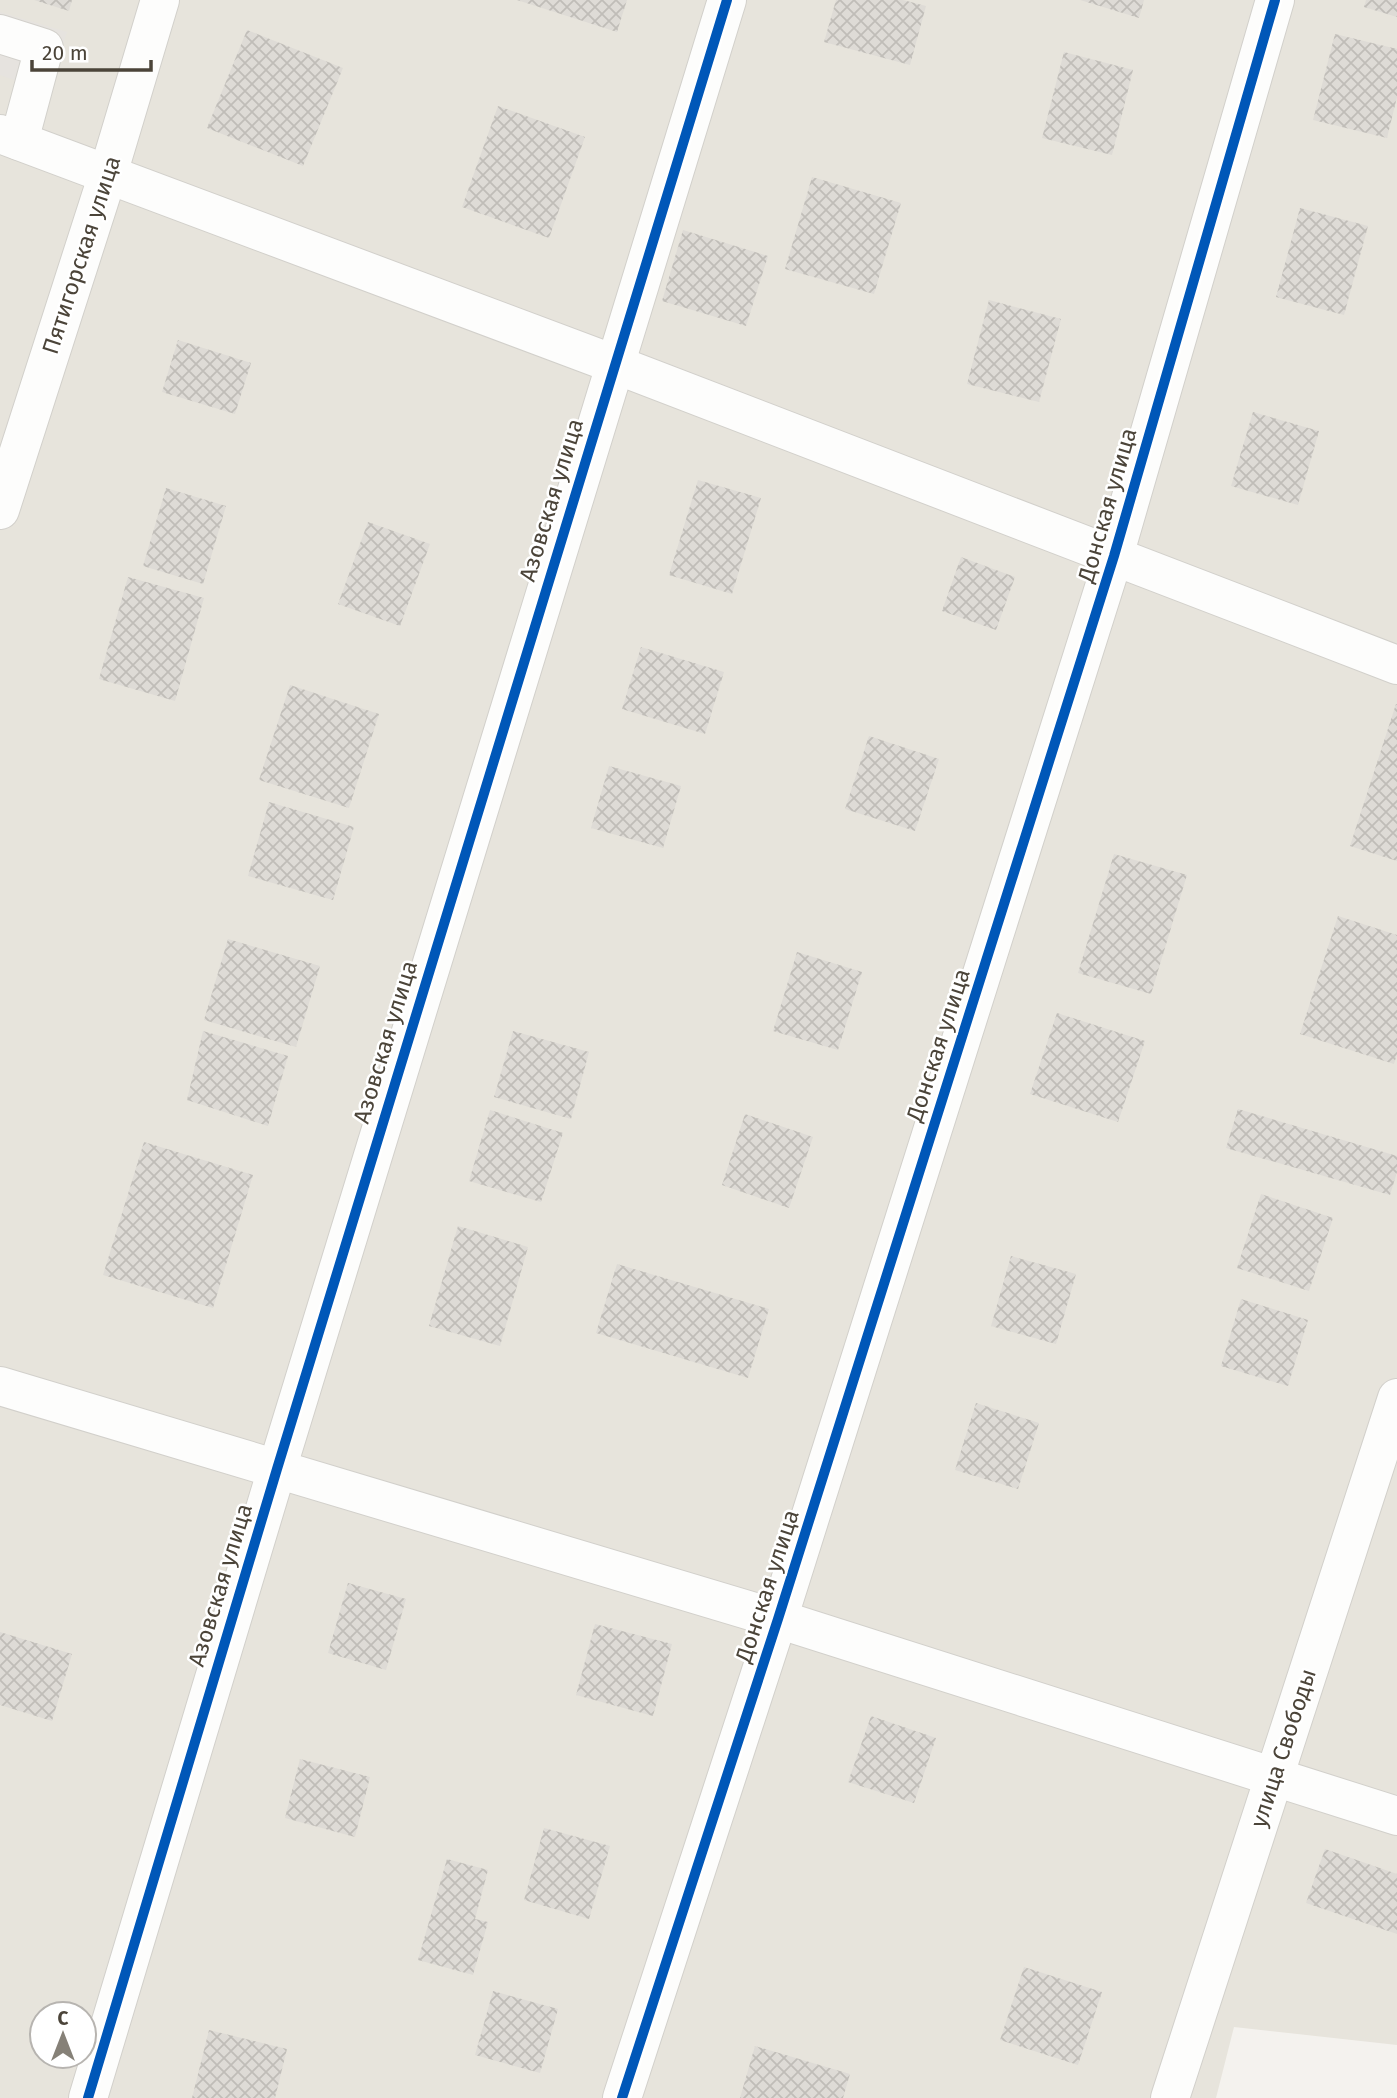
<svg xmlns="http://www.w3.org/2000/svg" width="1397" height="2098" viewBox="0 0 1397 2098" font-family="'Fira Sans',sans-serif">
	<defs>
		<pattern id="building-cross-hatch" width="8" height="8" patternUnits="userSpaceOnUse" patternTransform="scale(1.75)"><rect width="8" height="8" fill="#dedbd6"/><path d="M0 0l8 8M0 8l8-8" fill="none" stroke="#c0bdb8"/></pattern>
	</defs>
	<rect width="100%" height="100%" fill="#f4f2ee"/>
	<!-- residential -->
	<path fill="#e7e4dc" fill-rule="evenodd" d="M0 0H1397V2045L1234 2027 1216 2098H0ZM42 2014H84V2056H42Z"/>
	<!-- parking -->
	<polygon fill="#e6e3df" points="0,12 67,32 47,92 0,75"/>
	<!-- building -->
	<g fill="url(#building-cross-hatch)">
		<polygon points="34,0 72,0 69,11"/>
		<polygon points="517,0 627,0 617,32"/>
		<polygon points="836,0 903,0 926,6 910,65 824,42"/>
		<polygon points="1080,0 1144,0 1139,18"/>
		<polygon points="1366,0 1397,0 1397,17 1364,7"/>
		<polygon points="247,30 343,68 303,166 207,128"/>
		<polygon points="1335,34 1397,49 1397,97 1387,138 1313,120"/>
		<polygon points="1064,52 1133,70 1112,155 1042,138"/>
		<polygon points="498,106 585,137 549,238 462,207"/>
		<polygon points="812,177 901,203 874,294 785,269"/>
		<polygon points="1300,208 1368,226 1344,315 1276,297"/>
		<polygon points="683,230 768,256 746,326 662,301"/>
		<polygon points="989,300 1061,319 1039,402 967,384"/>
		<polygon points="178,340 251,363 235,414 162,392"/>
		<polygon points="1253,412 1319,431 1298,505 1231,486"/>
		<polygon points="698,480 761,498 732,594 669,575"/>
		<polygon points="166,488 226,506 203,584 143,566"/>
		<polygon points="368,522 430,544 400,626 338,604"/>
		<polygon points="961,557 1015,577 996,630 942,611"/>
		<polygon points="128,577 204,598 175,701 99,679"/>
		<polygon points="641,647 724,672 705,734 622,709"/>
		<polygon points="290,685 379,714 349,808 259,780"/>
		<polygon points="1396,704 1397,704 1397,861 1350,846"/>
		<polygon points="869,736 939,759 915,831 845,809"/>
		<polygon points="609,766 681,786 663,848 591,828"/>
		<polygon points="269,802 354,827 333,900 248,876"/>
		<polygon points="1114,854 1187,875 1151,994 1078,973"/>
		<polygon points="1338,916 1397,935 1397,1054 1394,1064 1300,1034"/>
		<polygon points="228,939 320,966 296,1047 204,1020"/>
		<polygon points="797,952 862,972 838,1050 773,1031"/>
		<polygon points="1057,1013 1145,1041 1118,1122 1030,1094"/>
		<polygon points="203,1031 288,1056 268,1126 187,1100"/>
		<polygon points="513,1031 589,1052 571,1119 494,1097"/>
		<polygon points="1238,1109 1397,1156 1397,1172 1390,1195 1226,1148"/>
		<polygon points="490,1110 563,1133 541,1202 469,1181"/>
		<polygon points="745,1114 813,1137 789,1208 722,1185"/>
		<polygon points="144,1142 253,1175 213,1308 103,1275"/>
		<polygon points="1261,1194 1333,1218 1309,1291 1237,1268"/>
		<polygon points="458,1226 528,1247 500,1346 429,1326"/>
		<polygon points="1011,1256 1076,1274 1056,1344 991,1326"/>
		<polygon points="617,1264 769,1309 748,1378 596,1333"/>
		<polygon points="1241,1299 1308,1320 1288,1386 1221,1366"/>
		<polygon points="976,1403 1039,1423 1018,1489 955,1470"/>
		<polygon points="348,1583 406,1599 386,1670 328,1653"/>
		<polygon points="595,1624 672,1644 653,1716 576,1695"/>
		<polygon points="0,1632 72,1654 52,1721 0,1705"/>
		<polygon points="871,1716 936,1738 914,1803 848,1782"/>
		<polygon points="300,1759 370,1777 355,1837 285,1818"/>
		<polygon points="544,1828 610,1846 589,1919 524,1900"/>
		<polygon points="1325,1849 1397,1874 1397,1934 1306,1903"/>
		<polygon points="447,1859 488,1870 475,1919 488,1922 473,1975 418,1960"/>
		<polygon points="1024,1967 1102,1992 1078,2065 1000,2040"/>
		<polygon points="493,1991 558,2009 540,2073 475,2055"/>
		<polygon points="209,2030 287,2049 275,2098 192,2098"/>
		<polygon points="755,2046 850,2074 843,2098 740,2098"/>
	</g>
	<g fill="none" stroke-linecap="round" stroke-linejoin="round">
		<!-- minor casing -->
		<g stroke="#d2d0cb" stroke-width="40">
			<g id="minor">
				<polyline points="0,34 44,48 19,141"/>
				<polyline points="0,134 614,364 1397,665"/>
				<polyline points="0,510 108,174 160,0"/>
				<polyline points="0,1386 778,1619 1397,1816"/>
				<polyline points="88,2098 277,1469 727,0"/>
				<polyline points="622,2098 778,1619 1114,556 1275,0"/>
				<polyline points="1170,2098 1397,1398"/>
			</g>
		</g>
		<!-- minor -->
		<use href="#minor" stroke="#fdfdfc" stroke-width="38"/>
		<!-- cycleway casing -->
		<g stroke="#fff" stroke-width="15">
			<g id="cycleway">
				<polyline points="88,2098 277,1469 727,0"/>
				<polyline points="622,2098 778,1619 1114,556 1275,0"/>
			</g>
		</g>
		<!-- cycleway -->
		<use href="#cycleway" stroke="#0057b8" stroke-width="10"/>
	</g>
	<g text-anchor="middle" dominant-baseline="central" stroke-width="5" stroke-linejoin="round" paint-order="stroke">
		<!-- street labels -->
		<g font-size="23" fill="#4b4439" stroke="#fff">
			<text transform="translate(81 255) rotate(-72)">Пятигорская улица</text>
			<text transform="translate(551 500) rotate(-73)">Азовская улица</text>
			<text transform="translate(1107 505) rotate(-74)">Донская улица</text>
			<text transform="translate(385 1042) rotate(-73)">Азовская улица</text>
			<text transform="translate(938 1045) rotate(-72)">Донская улица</text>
			<text transform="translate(220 1585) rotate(-73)">Азовская улица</text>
			<text transform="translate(767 1586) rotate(-72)">Донская улица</text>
			<text transform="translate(1283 1748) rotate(-72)">улица Свободы</text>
		</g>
	</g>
	<!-- north arrow -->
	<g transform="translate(63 2035)"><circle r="33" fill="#ffffff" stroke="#b7b4b0" stroke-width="2"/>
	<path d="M0-5L12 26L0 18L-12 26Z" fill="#868178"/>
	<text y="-10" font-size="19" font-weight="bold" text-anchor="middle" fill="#4b4439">С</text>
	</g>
	<!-- scale -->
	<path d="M32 60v10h119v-10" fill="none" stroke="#4b4439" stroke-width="3.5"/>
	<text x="42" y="60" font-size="21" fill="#4b4439" stroke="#ffffff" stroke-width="5" paint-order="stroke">20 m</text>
</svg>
